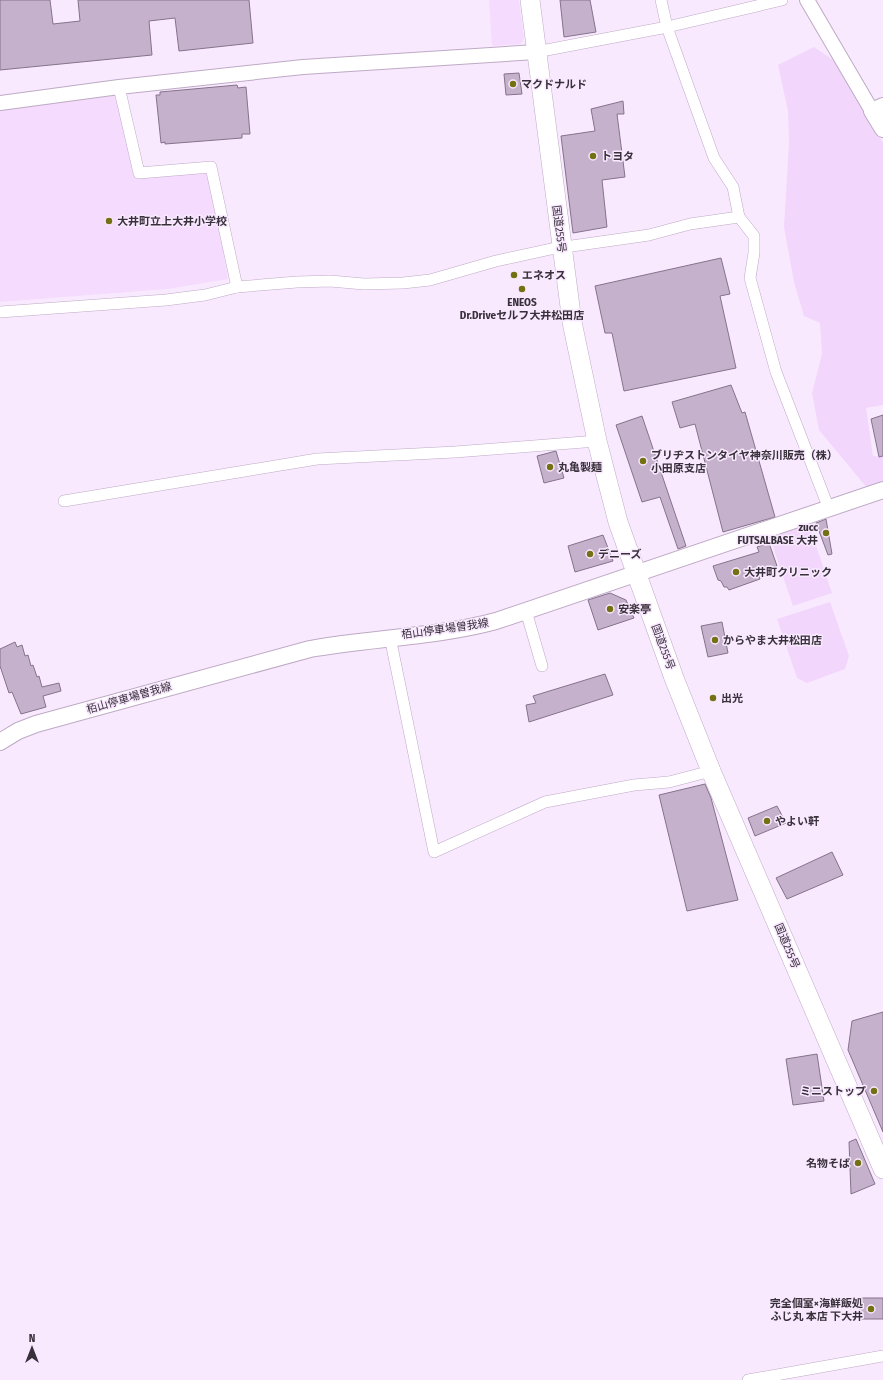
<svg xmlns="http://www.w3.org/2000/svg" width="883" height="1380" viewBox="0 0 883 1380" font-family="'Fira Sans Condensed','Noto Sans JP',sans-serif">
	<rect width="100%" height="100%" fill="#f9e9ff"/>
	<!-- built -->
	<g fill="#f5dbfd">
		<polygon points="489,0 519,0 524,39 520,44 492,46"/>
		<polygon points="119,93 137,175 208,170 228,279 167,289 0,302 0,108"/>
	</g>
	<!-- green -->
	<g fill="#f2d6fc">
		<polygon points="814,47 836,62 883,143 883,405 866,408 873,456 883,457 883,483 868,489 819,430 812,393 822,354 820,323 804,316 794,282 784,227 789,142 788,111 778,65"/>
		<polygon points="808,522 832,593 793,606 769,535"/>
		<polygon points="830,602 849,656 845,669 807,683 797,678 777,619"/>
	</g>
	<!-- building -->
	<g fill="#c5b1cb" stroke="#85738b">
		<polygon points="0,0 50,0 53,24 80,21 78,0 249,0 253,43 179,51 175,18 149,21 152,55 0,70"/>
		<polygon points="560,0 590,0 596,32 564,37"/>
		<polygon points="519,73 522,94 506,95 504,74"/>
		<polygon points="237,85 238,88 246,87 250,134 242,134 242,138 165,144 165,142 161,143 156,95 160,95 160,92"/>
		<polygon points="623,101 624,114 617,114 625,177 602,180 607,227 573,233 561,136 595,131 591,109"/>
		<polygon points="721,258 730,294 720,296 736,368 624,391 612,333 605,333 595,286"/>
		<polygon points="731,385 742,413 745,412 775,517 723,532 695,424 680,428 672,402"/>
		<polygon points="883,415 883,456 879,457 871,419"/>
		<polygon points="642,416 686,546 678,549 660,497 642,502 616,425"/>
		<polygon points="556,451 564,478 544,483 537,456"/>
		<polygon points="826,519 832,554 828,555 816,523"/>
		<polygon points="603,535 613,561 575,572 568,546"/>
		<polygon points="769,543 777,566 758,573 760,579 729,590 727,587 724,587 721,581 718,580 713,566 759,552 757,547"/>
		<polygon points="610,593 626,600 634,618 598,630 588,600"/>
		<polygon points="722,622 728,653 708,657 701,626"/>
		<polygon points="15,642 17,647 22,645 25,656 28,655 31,666 33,665 37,677 39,676 42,687 59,683 61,691 43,696 46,707 21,714 12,692 9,693 0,666 0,649"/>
		<polygon points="605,674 613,695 529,722 526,705 536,703 533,696"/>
		<polygon points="705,784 711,798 738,900 687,911 659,795"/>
		<polygon points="777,806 786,823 755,836 748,818"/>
		<polygon points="832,852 843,875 787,899 776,878"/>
		<polygon points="883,1012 883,1132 848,1050 852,1021"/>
		<polygon points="817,1054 824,1101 793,1105 786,1059"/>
		<polygon points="856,1139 875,1184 851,1194 849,1142"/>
		<rect x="860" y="1298" width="23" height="21"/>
	</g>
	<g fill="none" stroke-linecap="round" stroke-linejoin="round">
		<!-- minor casing -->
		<g stroke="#beaac4" stroke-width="12">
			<g id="minor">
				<polyline points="661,0 667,27 714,158 733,187 739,217 754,236 754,253 750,278 776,372 829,509"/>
				<polyline points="536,52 667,27 782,0"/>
				<polyline points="119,87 139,173 211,167 237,287"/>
				<polyline points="0,312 166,300 205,295 237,287 297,282 330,281 364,284 403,283 430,280 496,261 551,249 649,235 690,224 739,217"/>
				<polyline points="64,501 317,459 455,452 597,441"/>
				<polyline points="526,611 542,666"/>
				<polyline points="390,637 434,852 545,802 634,785 669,782 711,771"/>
				<polyline points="748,1380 883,1356"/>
			</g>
		</g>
		<!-- tertiary casing -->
		<g stroke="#beaac4" stroke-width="16">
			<g id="tertiary">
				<polyline points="807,0 872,111"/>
				<polyline points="0,103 119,87 303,67 536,52"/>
			</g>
		</g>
		<!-- secondary casing -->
		<g stroke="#beaac4" stroke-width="18">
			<g id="secondary">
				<polyline points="883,106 872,111 883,129"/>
				<path d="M0 742 18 731 36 724 310 649C371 638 437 637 496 621L883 490"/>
			</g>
		</g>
		<!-- trunk casing -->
		<g stroke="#beaac4" stroke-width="20">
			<polyline id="trunk" points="530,0 572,322 597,441 618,522 674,678 711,771 883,1169"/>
		</g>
		<!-- minor -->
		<use href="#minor" stroke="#fff" stroke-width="11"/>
		<!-- tertiary -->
		<use href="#tertiary" stroke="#fff" stroke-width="14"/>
		<!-- secondary -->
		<use href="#secondary" stroke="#fff" stroke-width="16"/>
		<!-- trunk -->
		<use href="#trunk" stroke="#fff" stroke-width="19"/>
	</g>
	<!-- markers -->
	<g fill="#747114" stroke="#f9e9ff" stroke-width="1.5">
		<circle cx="513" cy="84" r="4"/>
		<circle cx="593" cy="156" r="4"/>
		<circle cx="109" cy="221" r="4"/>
		<circle cx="514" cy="275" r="4"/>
		<circle cx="522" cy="289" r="4"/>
		<circle cx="643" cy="461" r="4"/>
		<circle cx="550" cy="467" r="4"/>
		<circle cx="826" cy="533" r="4"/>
		<circle cx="590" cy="554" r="4"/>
		<circle cx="736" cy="572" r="4"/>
		<circle cx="610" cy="609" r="4"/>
		<circle cx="715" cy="640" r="4"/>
		<circle cx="713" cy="698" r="4"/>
		<circle cx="767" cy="821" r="4"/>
		<circle cx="874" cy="1091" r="4"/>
		<circle cx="858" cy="1163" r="4"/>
		<circle cx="871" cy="1309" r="4"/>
	</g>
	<g text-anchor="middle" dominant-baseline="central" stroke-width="3" stroke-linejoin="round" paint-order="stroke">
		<!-- poi labels -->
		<g font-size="11" font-weight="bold" fill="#38303a" stroke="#f9e9ff" text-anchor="start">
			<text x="521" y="84">マクドナルド</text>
			<text x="601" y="156">トヨタ</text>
			<text x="117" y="221">大井町立上大井小学校</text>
			<text x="522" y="275">エネオス</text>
			<text x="522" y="302" text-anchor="middle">ENEOS<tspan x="522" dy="13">Dr.Driveセルフ大井松田店</tspan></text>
			<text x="651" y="455">ブリヂストンタイヤ神奈川販売（株）<tspan x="651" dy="13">小田原支店</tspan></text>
			<text x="558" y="467">丸亀製麺</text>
			<text x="818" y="527" text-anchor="end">zucc<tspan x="818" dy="13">FUTSALBASE 大井</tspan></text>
			<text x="598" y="554">デニーズ</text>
			<text x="744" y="572">大井町クリニック</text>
			<text x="618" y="609">安楽亭</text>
			<text x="723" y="640">からやま大井松田店</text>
			<text x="721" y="698">出光</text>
			<text x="775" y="821">やよい軒</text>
			<text x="866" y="1091" text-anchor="end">ミニストップ</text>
			<text x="850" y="1163" text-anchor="end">名物そば</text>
			<text x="863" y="1303" text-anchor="end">完全個室×海鮮飯処<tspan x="863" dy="13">ふじ丸 本店 下大井</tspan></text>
		</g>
		<!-- street labels -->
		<g font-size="11" fill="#38303a" stroke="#f9e9ff">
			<text transform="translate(559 229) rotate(83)">国道255号</text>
			<text transform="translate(445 629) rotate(-8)">栢山停車場曽我線</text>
			<text transform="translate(663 647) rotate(70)">国道255号</text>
			<text transform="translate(129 698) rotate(-16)">栢山停車場曽我線</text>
			<text transform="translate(787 946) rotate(67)">国道255号</text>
		</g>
	</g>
	<!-- north arrow -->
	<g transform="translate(32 1348)" stroke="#f9e9ff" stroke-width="3" paint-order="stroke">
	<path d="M0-3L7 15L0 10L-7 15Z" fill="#38303a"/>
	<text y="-6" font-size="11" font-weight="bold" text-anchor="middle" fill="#38303a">N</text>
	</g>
</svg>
